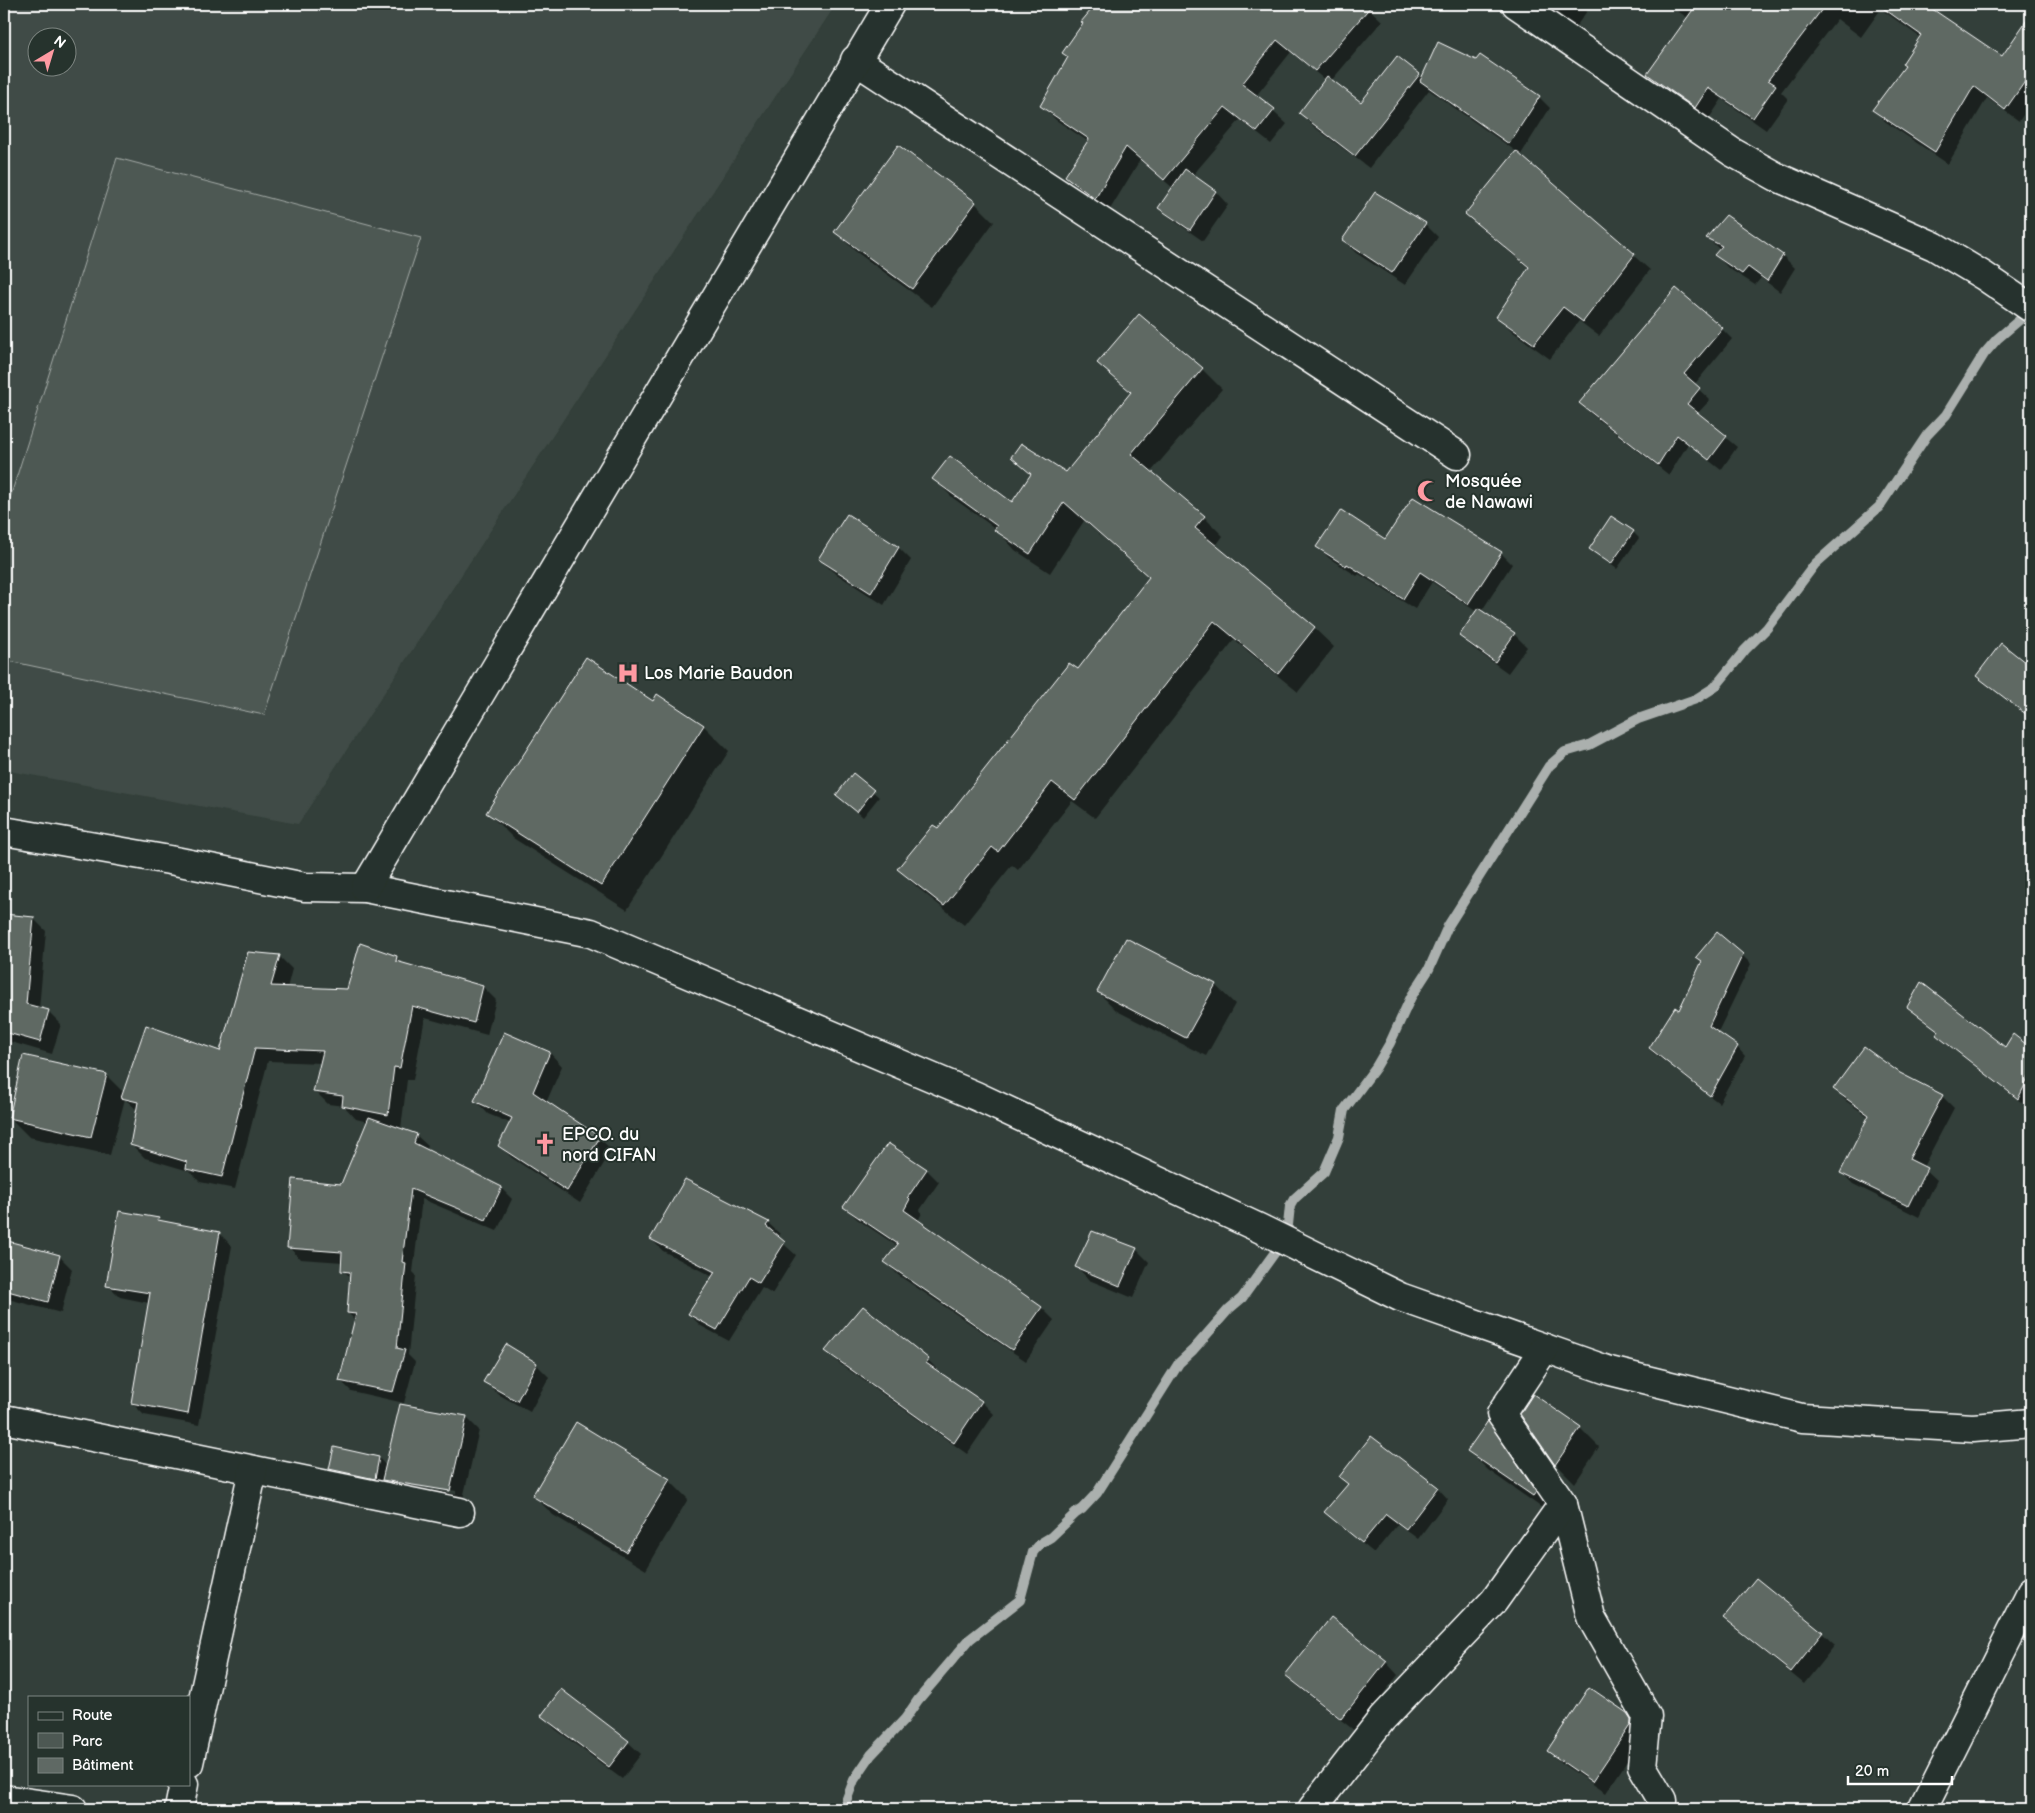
<svg xmlns="http://www.w3.org/2000/svg" width="2035" height="1813" viewBox="0 0 2035 1813" font-family="'Balsamiq Sans',sans-serif">
	<rect width="100%" height="100%" fill="#333f3a"/>
	<filter id="ink" filterUnits="userSpaceOnUse"><feTurbulence type="fractalNoise" baseFrequency=".02" numOctaves="2"/><feDisplacementMap in="SourceGraphic" scale="10" xChannelSelector="R" yChannelSelector="G"/><feConvolveMatrix kernelMatrix="1 2 1 2 8 2 1 2 1" color-interpolation-filters="sRGB"/></filter>
	<g filter="url(#ink)">
		<!-- built -->
		<path fill="#404c47" fill-rule="evenodd" d="M4 4H836L298 824 4 770ZM38 38H68V68H38Z"/>
		<!-- green -->
		<polygon fill="#4d5853" stroke="#a6aca9" points="117,158 421,238 264,715 4,660 4,517"/>
		<!-- shadow -->
		<g fill="#0007" fill-rule="evenodd">
			<polygon points="1098,4 1246,4 1267,20 1278,4 1364,4 1382,21 1331,81 1361,103 1419,75 1422,78 1539,97 1550,108 1520,156 1650,270 1599,336 1579,321 1550,359 1513,332 1497,316 1530,269 1482,229 1466,214 1517,152 1429,90 1369,168 1313,126 1300,113 1325,80 1291,52 1256,96 1287,124 1271,144 1240,120 1192,176 1216,192 1228,205 1203,241 1173,220 1160,208 1173,188 1140,160 1109,211 1080,189 1067,176 1089,142 1056,120 1042,106 1069,58 1063,53 1084,23 1083,22"/>
			<polygon points="1543,4 1592,4 1575,28"/>
			<polygon points="1667,4 1940,4 1935,12 2002,57 2031,16 2031,104 2019,121 1987,98 1948,164 1886,122 1874,110 1906,67 1921,38 1881,9 1861,37 1837,19 1781,92 1788,99 1766,130 1722,99 1708,120 1661,87 1648,74 1688,18"/>
			<polygon points="975,203 994,222 932,307 855,251 836,232"/>
			<polygon points="1425,224 1438,237 1405,285 1356,253 1343,240"/>
			<polygon points="1708,238 1782,255 1795,268 1780,292 1761,278 1755,285 1728,268 1716,255 1720,250"/>
			<polygon points="1139,316 1202,369 1222,389 1151,472 1204,517 1223,536 1215,547 1314,628 1334,647 1298,692 1234,640 1095,818 1072,801 1018,870 1012,865 964,925 918,888 898,869 938,830 1078,671 1150,578 1084,521 1050,573 1015,550 996,529 953,498 934,479 1013,504 1031,475 1013,456 1067,474 1132,394 1099,363"/>
			<polygon points="1722,329 1732,339 1694,385 1710,400 1697,414 1737,447 1721,470 1688,444 1669,475 1591,414 1580,403"/>
			<polygon points="1633,532 1639,538 1617,569 1590,549"/>
			<polygon points="1385,541 1501,553 1512,564 1481,612 1514,634 1527,647 1508,673 1473,648 1460,636 1477,612 1432,582 1415,609 1359,574 1357,576 1329,558 1318,547"/>
			<polygon points="899,548 911,560 884,605 832,571 819,559"/>
			<polygon points="2001,645 2031,669 2031,718 1977,676"/>
			<polygon points="654,703 704,726 729,751 627,910 513,838 488,813"/>
			<polygon points="854,775 879,797 863,817 844,800"/>
			<polygon points="4,915 33,918 46,931 39,1009 48,1011 61,1024 52,1054 4,1040"/>
			<polygon points="1742,955 1751,964 1717,1034 1737,1047 1745,1056 1719,1103 1685,1077 1677,1068 1658,1057 1649,1049 1675,1009 1679,1012"/>
			<polygon points="279,956 292,969 287,988 348,990 396,958 403,964 483,987 496,1000 487,1035 425,1018 413,1080 407,1080 401,1129 416,1135 428,1146 426,1150 501,1188 512,1199 497,1231 422,1199 413,1272 416,1275 408,1355 415,1362 404,1403 351,1391 340,1380 356,1321 348,1313 351,1278 343,1270 343,1262 300,1259 289,1247 341,1185 368,1122 356,1119 344,1106 328,1104 315,1091 321,1063 268,1061 235,1189 200,1182 189,1171 145,1158 132,1145 138,1111 125,1099 110,1155 29,1137 10,1118 107,1076 124,1093 221,1052"/>
			<polygon points="1215,985 1235,1004 1206,1056 1117,1011 1098,992"/>
			<polygon points="1908,1007 2005,1048 2013,1036 2031,1050 2031,1110 1946,1043 1938,1035 1940,1032"/>
			<polygon points="504,1033 550,1053 562,1066 546,1103 599,1138 612,1150 580,1203 512,1158 500,1146 510,1123 488,1114 476,1101"/>
			<polygon points="1900,1074 1942,1096 1954,1108 1923,1167 1937,1180 1919,1217 1853,1184 1841,1172 1869,1117 1846,1101 1835,1089"/>
			<polygon points="888,1145 927,1170 939,1182 920,1210 922,1213 918,1221 1042,1308 1054,1320 1026,1361 898,1275 886,1262 897,1246 857,1219 845,1207"/>
			<polygon points="158,1219 161,1222 220,1234 232,1246 199,1425 144,1415 132,1403 149,1303 120,1297 108,1285"/>
			<polygon points="768,1223 780,1234 777,1238 796,1255 772,1294 762,1288 729,1341 701,1326 689,1314 713,1277 663,1251 651,1239"/>
			<polygon points="4,1242 60,1257 72,1269 61,1313 4,1298"/>
			<polygon points="1136,1249 1149,1262 1133,1298 1089,1280 1077,1267"/>
			<polygon points="506,1346 536,1364 549,1377 530,1412 498,1394 485,1382"/>
			<polygon points="827,1351 928,1360 940,1372 939,1374 982,1402 994,1414 967,1454 839,1363"/>
			<polygon points="1534,1396 1580,1428 1599,1447 1575,1483 1556,1464 1521,1414"/>
			<path d="M466 1417 479 1430 462 1503 343 1482 330 1469 379 1458 386 1466ZM396 1481 456 1491V1494L396 1483Z"/>
			<polygon points="1488,1423 1506,1442 1554,1512 1552,1515 1488,1470 1469,1451"/>
			<polygon points="1341,1477 1437,1487 1448,1499 1418,1539 1398,1524 1374,1553 1337,1523 1349,1485"/>
			<polygon points="669,1480 688,1499 646,1570 553,1515 534,1496"/>
			<polygon points="1725,1618 1822,1633 1835,1645 1804,1684 1738,1630"/>
			<polygon points="1386,1662 1398,1675 1355,1731 1300,1688 1287,1675"/>
			<polygon points="1626,1714 1640,1727 1643,1737 1606,1793 1561,1763 1548,1751"/>
			<polygon points="543,1716 628,1742 641,1754 622,1779 555,1729"/>
		</g>
		<g fill="none" stroke-linecap="round" stroke-linejoin="round">
			<!-- stream -->
			<polyline stroke="#abb0ae" stroke-width="10" points="843,1809 854,1780 871,1755 905,1719 918,1700 970,1639 1020,1600 1033,1552 1041,1543 1051,1537 1076,1513 1082,1509 1097,1493 1179,1363 1193,1350 1229,1309 1242,1298 1283,1241 1288,1225 1290,1206 1294,1199 1324,1172 1339,1137 1344,1110 1376,1067 1390,1043 1411,997 1429,969 1448,926 1549,766 1565,752 1589,745 1638,719 1696,699 1715,687 1745,650 1767,628 1815,564 1879,507 1927,435 1946,415 1984,354 1997,339 2024,316 2030,309"/>
		</g>
		<!-- building -->
		<g fill="#5f6964" stroke="#fff">
			<polygon points="1096,4 1373,4 1315,71 1277,40 1242,84 1275,109 1257,132 1225,107 1164,180 1126,147 1095,199 1065,176 1089,139 1040,106 1068,57 1062,53 1083,23 1081,22"/>
			<polygon points="1697,4 1826,4 1768,80 1776,85 1753,118 1708,88 1695,108 1647,74"/>
			<polygon points="1877,4 1925,4 2002,56 2031,14 2031,73 2005,110 1974,86 1935,152 1872,110 1905,66 1902,64 1921,35"/>
			<polygon points="1438,42 1476,60 1480,55 1540,96 1509,144 1420,81"/>
			<polygon points="1397,56 1420,74 1355,156 1299,113 1327,76 1361,102"/>
			<polygon points="898,145 976,202 912,289 834,232"/>
			<polygon points="1516,151 1635,254 1583,322 1563,307 1534,344 1496,317 1529,267 1465,214"/>
			<polygon points="1185,169 1216,191 1190,230 1158,208"/>
			<polygon points="1375,192 1426,223 1392,273 1342,240"/>
			<polygon points="1726,215 1783,255 1767,281 1748,267 1742,274 1714,255 1722,246 1706,238"/>
			<polygon points="1676,288 1723,328 1684,374 1700,388 1687,404 1727,436 1709,460 1677,435 1658,465 1579,403"/>
			<polygon points="1139,314 1203,368 1131,454 1205,516 1195,528 1315,627 1278,674 1214,621 1075,800 1052,782 998,852 992,847 944,906 897,869 933,825 938,828 1069,663 1078,669 1149,577 1064,502 1030,554 994,530 997,526 932,479 950,456 1012,502 1031,474 1011,457 1021,443 1066,472 1131,392 1097,363"/>
			<polygon points="1413,497 1502,552 1468,604 1420,572 1403,599 1347,564 1346,566 1316,547 1341,510 1385,539"/>
			<polygon points="847,514 899,547 871,593 818,559"/>
			<polygon points="1611,516 1634,531 1611,564 1589,549"/>
			<polygon points="1478,608 1515,633 1495,662 1459,636"/>
			<polygon points="2001,643 2031,667 2031,718 1976,676"/>
			<polygon points="586,657 653,701 657,694 704,725 601,886 486,813"/>
			<polygon points="853,773 874,790 857,812 836,795"/>
			<polygon points="4,914 34,917 26,1004 49,1010 40,1042 4,1032"/>
			<polygon points="1717,932 1743,954 1709,1026 1738,1046 1710,1096 1649,1048 1675,1007 1679,1010 1702,961 1696,957"/>
			<polygon points="1126,938 1216,984 1186,1038 1097,992"/>
			<polygon points="360,943 397,956 396,961 483,986 474,1023 412,1006 400,1068 394,1067 388,1115 342,1106 343,1096 313,1092 323,1051 255,1048 222,1177 186,1169 187,1162 130,1145 138,1102 121,1098 146,1025 220,1051 248,952 280,955 271,986 347,989"/>
			<polygon points="1921,982 2005,1047 2013,1034 2031,1048 2031,1073 2018,1099 1936,1035 1939,1031 1907,1007"/>
			<polygon points="504,1032 550,1052 533,1092 600,1137 567,1191 498,1146 512,1118 474,1101"/>
			<polygon points="1864,1047 1900,1073 1943,1095 1909,1159 1927,1168 1908,1206 1840,1173 1869,1115 1833,1089"/>
			<polygon points="23,1055 107,1074 91,1137 9,1118"/>
			<polygon points="369,1117 417,1134 414,1143 502,1187 486,1220 411,1189 402,1262 406,1263 397,1348 405,1350 393,1392 339,1381 356,1314 347,1313 350,1272 341,1271 342,1252 287,1248 293,1179 341,1184"/>
			<polygon points="888,1143 927,1169 908,1197 910,1199 904,1210 1042,1307 1012,1350 884,1262 898,1244 843,1207"/>
			<polygon points="685,1179 769,1222 766,1226 785,1242 759,1283 749,1277 717,1330 688,1314 715,1272 650,1239"/>
			<polygon points="119,1211 159,1218 158,1220 220,1232 188,1414 131,1403 150,1293 106,1286"/>
			<polygon points="1092,1231 1137,1248 1120,1286 1075,1267"/>
			<polygon points="4,1240 60,1255 48,1302 4,1290"/>
			<polygon points="863,1306 929,1359 926,1363 982,1401 954,1443 825,1351"/>
			<polygon points="506,1344 537,1363 517,1401 483,1382"/>
			<polygon points="1533,1394 1581,1427 1555,1465 1520,1414"/>
			<polygon points="400,1404 467,1416 450,1491 382,1480"/>
			<polygon points="1488,1421 1536,1492 1533,1496 1467,1451"/>
			<polygon points="576,1422 670,1479 626,1552 532,1496"/>
			<polygon points="1371,1436 1438,1487 1406,1529 1386,1514 1362,1543 1324,1512 1348,1484 1339,1477"/>
			<polygon points="334,1447 379,1457 375,1479 329,1469"/>
			<polygon points="1756,1578 1823,1632 1791,1672 1723,1618"/>
			<polygon points="1331,1617 1387,1661 1341,1719 1285,1675"/>
			<polygon points="1589,1687 1627,1713 1631,1719 1631,1724 1592,1782 1547,1751"/>
			<polygon points="561,1689 629,1741 609,1767 541,1716"/>
		</g>
		<g fill="none" stroke-linecap="round" stroke-linejoin="round">
			<!-- minor casing -->
			<g stroke="#fff" stroke-width="31">
				<g id="minor">
					<polyline points="1516,4 1732,152 1777,177 1934,246 1984,276 2031,308"/>
					<polyline points="855,60 1457,455"/>
					<polyline points="4,831 175,861 305,887 365,888 591,933 976,1096 1259,1228 1400,1297 1610,1371 1802,1418 1973,1428 2031,1423"/>
					<polyline points="365,888 890,4"/>
					<polyline points="4,1419 460,1512"/>
					<polyline points="1563,1504 1591,1617 1647,1716 1642,1766 1662,1800 1662,1809"/>
					<polyline points="189,1763 253,1470"/>
					<polyline points="4,1799 73,1809"/>
					<polyline points="179,1809 184,1784"/>
					<polyline points="1312,1809 1382,1719 1494,1601 1563,1504 1501,1414 1545,1348"/>
					<polyline points="1922,1809 2031,1592"/>
				</g>
			</g>
			<!-- minor -->
			<use href="#minor" stroke="#26332d" stroke-width="28"/>
		</g>
	</g>
	<!-- icons -->
	<defs>
		<g id="mosque-bare" transform="scale(1.725)"><path d="M3.5-4.9A6 6 0 1 0 3.5 4.9A5 5 0 1 1 3.5-4.9Z" fill="#ff9aa2" stroke="#26332d" stroke-width="2.5" paint-order="stroke"/></g>
		<g id="hospital-bare" transform="scale(1.725)"><path d="M-5-5h3v3.5h4V-5h3V5h-3V1.5h-4V5h-3Z" fill="#ff9aa2" stroke="#26332d" stroke-width="2.5" paint-order="stroke"/></g>
		<g id="church-bare" transform="scale(1.725)"><path d="M-1.2-6h2.4v3.5h3.3v2.4h-3.3V6h-2.4V-.1h-3.3v-2.4h3.3Z" fill="#ff9aa2" stroke="#26332d" stroke-width="2.5" paint-order="stroke"/></g>
	</defs>
	<g fill-rule="evenodd">
		<use href="#mosque-bare" x="1428" y="491"/>
		<use href="#hospital-bare" x="628" y="673"/>
		<use href="#church-bare" x="545" y="1144"/>
	</g>
	<g text-anchor="middle" dominant-baseline="central" stroke-width="4" stroke-linejoin="round" paint-order="stroke">
		<!-- poi labels -->
		<g font-size="18" fill="#fff" stroke="#26332d" text-anchor="start">
			<text x="1445" y="481">Mosquée<tspan x="1445" dy="21">de Nawawi</tspan></text>
			<text x="644" y="673">Los Marie Baudon</text>
			<text x="562" y="1134">EPCO. du<tspan x="562" dy="21">nord CIFAN</tspan></text>
		</g>
	</g>
	<!-- margin -->
	<rect width="2035" height="1813" fill="none" stroke="#26332d" stroke-width="20"/>
	<rect x="10" y="10" width="2015" height="1793" fill="none" stroke="#fff" stroke-width="2" filter="url(#ink)"/>
	<!-- legend -->
	<rect x="28" y="1696" width="162" height="90" fill="#26332d" stroke="#7d8581"/>
	<rect x="38" y="1712" width="25" height="8" fill="#26332d" stroke="#7d8581"/>
	<text x="72" y="1720" font-size="15" fill="#ffffff">Route</text>
	<rect x="38" y="1733" width="25" height="15" fill="#4d5853" stroke="#7d8581"/>
	<text x="72" y="1746" font-size="15" fill="#ffffff">Parc</text>
	<rect x="38" y="1758" width="25" height="15" fill="#5f6964" stroke="#7d8581"/>
	<text x="72" y="1770" font-size="15" fill="#ffffff">Bâtiment</text>
	<!-- north arrow -->
	<g transform="translate(52 52) rotate(38)"><circle r="24" fill="#26332d" stroke="#7d8581"/>
	<path d="M0-4L9 19L0 12L-9 19Z" fill="#ff9aa2"/>
	<text y="-8" font-size="14" font-weight="bold" text-anchor="middle" fill="#ffffff">N</text>
	</g>
	<!-- scale -->
	<path d="M1848 1776v8h104v-8" fill="none" stroke="#ffffff" stroke-width="2.5"/>
	<text x="1855" y="1776" font-size="15" fill="#ffffff" stroke="#26332d" stroke-width="4" paint-order="stroke">20 m</text>
</svg>
